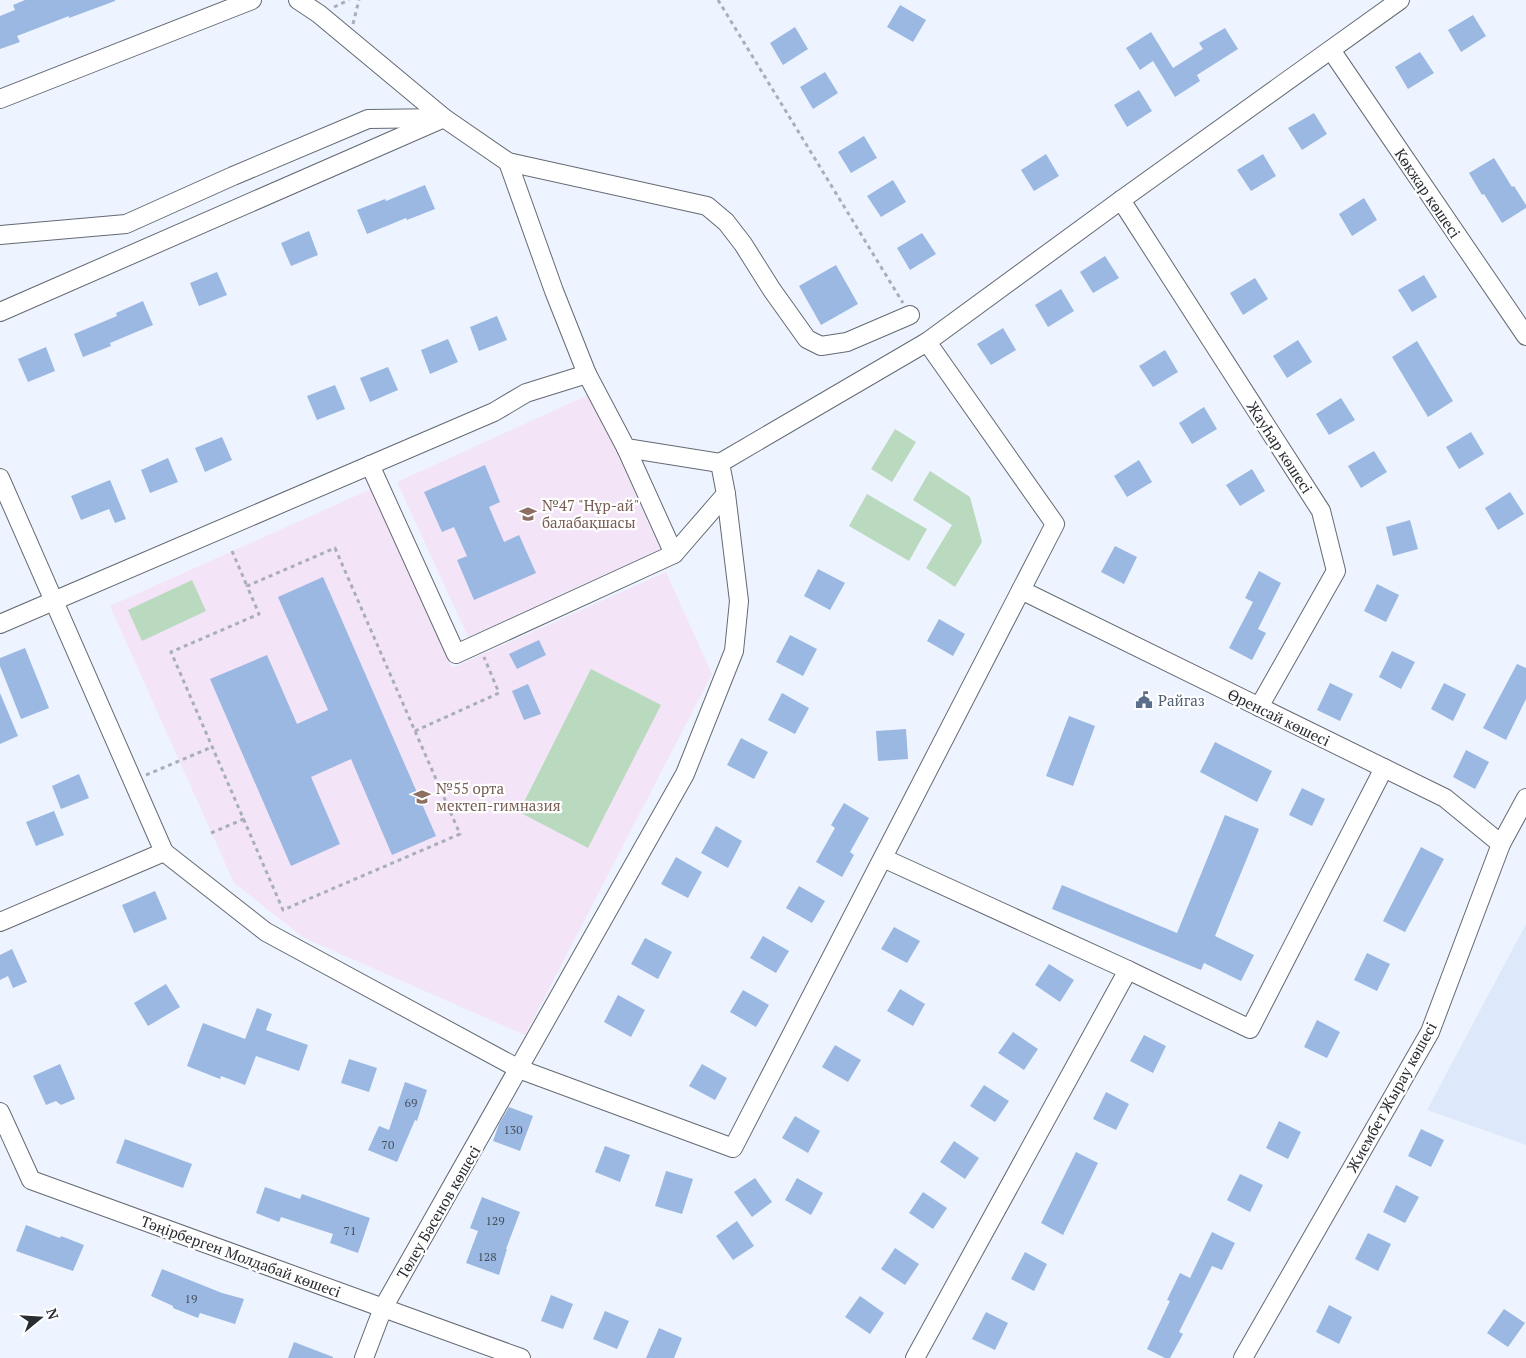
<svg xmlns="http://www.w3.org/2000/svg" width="1526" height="1358" viewBox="0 0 1526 1358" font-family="'PT Serif',serif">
	<rect width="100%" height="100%" fill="#edf4ff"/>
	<!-- built -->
	<polygon fill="#dde9fa" points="1526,924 1526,1145 1427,1110"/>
	<!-- education -->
	<g fill="#f3e4f7">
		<polygon points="590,394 660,549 468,637 397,482"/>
		<polygon points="371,489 452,668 666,572 712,674 525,1035 304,938 234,883 110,606"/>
	</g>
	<!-- green -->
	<g fill="#badabf">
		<polygon points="895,429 916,442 892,482 871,469"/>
		<polygon points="930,471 970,497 982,542 955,587 926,568 952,525 913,500"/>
		<polygon points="867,494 927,529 909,561 849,526"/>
		<polygon points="192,580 206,611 142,641 128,610"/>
		<polygon points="591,669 661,705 588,848 519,812"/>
	</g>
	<!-- building -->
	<g fill="#9ab8e2">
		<polygon points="25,0 115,0 115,1 69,18 69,16 17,36 20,42 0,49 0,16 15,10 13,5"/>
		<polygon points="900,5 926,20 913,42 887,27"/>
		<polygon points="1473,15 1486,36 1461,52 1448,30"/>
		<polygon points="795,27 808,49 783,65 770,43"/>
		<polygon points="1225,28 1238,49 1197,75 1200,81 1175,97 1153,61 1140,70 1126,48 1151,32 1173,68 1203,49 1199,43"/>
		<polygon points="1420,52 1434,73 1408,89 1395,67"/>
		<polygon points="825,72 838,93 813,109 800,87"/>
		<polygon points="1139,90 1152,111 1127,127 1114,105"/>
		<polygon points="1314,113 1327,134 1302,150 1288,128"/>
		<polygon points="864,136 877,158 851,173 838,152"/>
		<polygon points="1046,154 1059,176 1034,191 1021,170"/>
		<polygon points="1263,154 1276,176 1251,191 1237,170"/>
		<polygon points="1494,158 1512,187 1514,186 1526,205 1526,208 1502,223 1484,194 1482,195 1469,173"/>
		<polygon points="893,180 906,202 881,217 867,196"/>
		<polygon points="425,185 435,209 407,220 406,218 367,234 357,210 385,199 386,201"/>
		<polygon points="1364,198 1377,220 1352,236 1339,214"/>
		<polygon points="309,231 318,255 291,266 281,243"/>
		<polygon points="922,233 936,254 910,270 897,248"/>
		<polygon points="1105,256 1119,278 1093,293 1080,272"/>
		<polygon points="836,265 858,304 821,325 799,286"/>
		<polygon points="217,272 227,295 199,306 190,283"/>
		<polygon points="1424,275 1437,297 1412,312 1398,290"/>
		<polygon points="1255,278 1268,299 1243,315 1230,293"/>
		<polygon points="1061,289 1074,311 1048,327 1035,305"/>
		<polygon points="143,301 153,325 110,343 111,346 83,357 74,334 117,316 116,313"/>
		<polygon points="497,316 507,340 479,351 470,327"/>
		<polygon points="1003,328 1016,350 991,365 977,344"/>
		<polygon points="448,339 458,362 430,374 421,350"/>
		<polygon points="1298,340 1312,362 1287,378 1273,356"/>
		<polygon points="1417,341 1453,401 1428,417 1392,357"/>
		<polygon points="46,347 55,371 28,382 18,359"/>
		<polygon points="1165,350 1178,372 1153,387 1139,366"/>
		<polygon points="388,367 398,390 370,402 360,378"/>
		<polygon points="335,385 345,409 317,420 307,396"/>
		<polygon points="1341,398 1355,420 1329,435 1316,414"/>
		<polygon points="1204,407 1217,429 1192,444 1179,423"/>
		<polygon points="1471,432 1484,454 1459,469 1446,447"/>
		<polygon points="222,437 232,460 205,472 195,448"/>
		<polygon points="1374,451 1387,472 1361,488 1348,466"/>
		<polygon points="168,458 178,482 150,493 141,470"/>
		<polygon points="1139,460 1152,482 1127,497 1114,476"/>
		<polygon points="485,465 500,502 489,507 504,542 519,535 536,573 474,600 457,560 467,556 454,527 442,532 424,492"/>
		<polygon points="1252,469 1265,491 1240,506 1226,485"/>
		<polygon points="110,480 126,519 115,523 109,509 81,520 71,496"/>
		<polygon points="1510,492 1524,514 1498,530 1485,508"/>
		<polygon points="1410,520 1418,549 1393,556 1386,527"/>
		<polygon points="1115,546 1137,557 1124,584 1101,572"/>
		<polygon points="818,569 845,583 830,610 804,596"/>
		<polygon points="1259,571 1281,583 1258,629 1266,633 1252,660 1229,648 1253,602 1245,598"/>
		<polygon points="323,577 436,836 392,855 351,759 311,777 340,844 291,866 210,679 267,655 297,724 328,710 278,597"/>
		<polygon points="1377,584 1399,595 1386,622 1364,611"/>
		<polygon points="939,619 965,634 953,656 927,641"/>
		<polygon points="790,635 817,649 803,676 776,662"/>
		<polygon points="539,640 546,655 517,669 509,654"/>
		<polygon points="25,648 49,708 21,719 0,666 0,658"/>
		<polygon points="1392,651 1415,662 1401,689 1379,677"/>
		<polygon points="1517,664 1526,668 1526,699 1506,740 1483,728"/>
		<polygon points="1330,683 1353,694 1340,721 1317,710"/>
		<polygon points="1444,683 1466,694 1453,721 1431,709"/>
		<polygon points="528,684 541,714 524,720 512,691"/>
		<polygon points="0,693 18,736 0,744"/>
		<polygon points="782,693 809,708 795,734 768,720"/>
		<polygon points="1069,716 1095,726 1073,786 1046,776"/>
		<polygon points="906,729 908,759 878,761 876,731"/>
		<polygon points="741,738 768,752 754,779 727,765"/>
		<polygon points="1215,742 1272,771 1257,802 1200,772"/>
		<polygon points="1466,750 1489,762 1475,789 1453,777"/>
		<polygon points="79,774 89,798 61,809 52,786"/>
		<polygon points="1302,788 1325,799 1312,826 1289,815"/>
		<polygon points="844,803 869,818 850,852 854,855 842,877 816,862 835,828 831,825"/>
		<polygon points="54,811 64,835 36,846 26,822"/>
		<polygon points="1225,815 1259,829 1215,936 1254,955 1241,981 1204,963 1201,970 1052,909 1062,885 1177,933"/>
		<polygon points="716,826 742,841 728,868 701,853"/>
		<polygon points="1421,847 1444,859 1405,932 1383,921"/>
		<polygon points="676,857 702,872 688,898 661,884"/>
		<polygon points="799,886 825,901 812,923 786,908"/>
		<polygon points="155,891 167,919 134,933 122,905"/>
		<polygon points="894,927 920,941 907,963 881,949"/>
		<polygon points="763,936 789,951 776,973 750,958"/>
		<polygon points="645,938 672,952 658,979 631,964"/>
		<polygon points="12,949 27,982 13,988 8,976 0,980 0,955"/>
		<polygon points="1367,953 1390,964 1377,991 1354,980"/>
		<polygon points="1049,964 1074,980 1060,1002 1035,985"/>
		<polygon points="166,984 180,1007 148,1026 134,1003"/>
		<polygon points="900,989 925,1004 913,1026 887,1011"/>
		<polygon points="743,990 769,1005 756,1027 730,1012"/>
		<polygon points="618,995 645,1010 631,1037 604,1022"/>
		<polygon points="257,1008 272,1014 266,1030 308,1045 299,1071 256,1056 245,1085 221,1076 220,1079 187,1066 203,1023 245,1039"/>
		<polygon points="1317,1020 1340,1032 1327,1058 1304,1047"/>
		<polygon points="1013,1032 1038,1049 1024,1070 998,1053"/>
		<polygon points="1144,1035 1166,1046 1153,1073 1130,1061"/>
		<polygon points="835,1045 861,1060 848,1082 822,1067"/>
		<polygon points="349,1059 377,1068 369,1092 341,1083"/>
		<polygon points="60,1064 75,1099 61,1105 56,1101 46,1105 33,1076"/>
		<polygon points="702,1064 727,1078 715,1100 689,1086"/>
		<polygon points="405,1082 427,1090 417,1121 415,1120 397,1162 368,1150 379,1126 389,1130"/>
		<polygon points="984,1085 1009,1101 995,1122 970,1106"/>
		<polygon points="1106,1092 1129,1104 1116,1130 1093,1119"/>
		<polygon points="509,1107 533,1116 520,1151 493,1141 499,1124"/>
		<polygon points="795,1116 820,1131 808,1153 782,1138"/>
		<polygon points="1279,1121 1301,1132 1288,1159 1266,1148"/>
		<polygon points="1421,1129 1444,1140 1431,1167 1408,1156"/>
		<polygon points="125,1139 192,1164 183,1188 116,1163"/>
		<polygon points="954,1141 979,1158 965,1179 940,1162"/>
		<polygon points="605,1146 630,1155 620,1182 595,1172"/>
		<polygon points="1076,1152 1098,1163 1063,1235 1041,1223"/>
		<polygon points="666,1171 693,1179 682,1214 655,1206"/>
		<polygon points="1240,1174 1263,1185 1250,1212 1227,1200"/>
		<polygon points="755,1178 772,1202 752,1217 734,1192"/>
		<polygon points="797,1178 823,1193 811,1215 785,1200"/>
		<polygon points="1396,1185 1419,1197 1405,1223 1383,1212"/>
		<polygon points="265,1187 300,1199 302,1194 370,1218 358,1253 330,1243 333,1234 281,1217 279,1222 256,1213"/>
		<polygon points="923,1192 947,1208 933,1229 909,1213"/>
		<polygon points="482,1197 520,1212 506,1249 507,1249 499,1275 466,1263 478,1231 470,1228"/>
		<polygon points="737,1221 754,1246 733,1260 716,1236"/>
		<polygon points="26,1225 60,1238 61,1236 84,1245 73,1271 16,1251"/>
		<polygon points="1212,1232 1235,1243 1222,1270 1212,1266 1179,1332 1183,1334 1170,1358 1165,1358 1147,1349 1170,1301 1167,1300 1180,1273 1190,1278"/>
		<polygon points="1368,1233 1391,1244 1378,1271 1355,1259"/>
		<polygon points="895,1248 919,1264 905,1285 881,1269"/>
		<polygon points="1025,1252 1047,1264 1034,1291 1011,1279"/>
		<polygon points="162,1269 222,1293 244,1299 235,1324 200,1313 198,1318 173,1308 173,1306 151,1296"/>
		<polygon points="551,1295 573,1304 563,1329 541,1321"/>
		<polygon points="860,1296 884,1313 870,1334 845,1317"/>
		<polygon points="1329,1305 1352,1317 1339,1344 1316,1332"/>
		<polygon points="1504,1309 1525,1323 1508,1347 1487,1333"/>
		<polygon points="605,1311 629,1321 617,1349 593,1339"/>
		<polygon points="986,1312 1008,1323 995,1350 972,1339"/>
		<polygon points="659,1328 682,1338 674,1358 646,1358"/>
		<polygon points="294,1342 333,1357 333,1358 288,1358"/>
	</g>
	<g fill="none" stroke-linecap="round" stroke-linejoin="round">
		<!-- minor casing -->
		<g stroke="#646a73" stroke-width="20">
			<g id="minor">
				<polyline points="1331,50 1526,336"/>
				<polyline points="0,99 252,0"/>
				<polyline points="508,162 554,291 587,374"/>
				<polyline points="1121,200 1321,511 1336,571 1259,707"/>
				<polyline points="0,235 126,224 233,176 368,119 444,118 508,162 707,206 726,222 743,244 772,290 807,339 821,346 847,342 910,315"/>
				<polyline points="0,312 444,118 319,14 298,0"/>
				<polyline points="370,465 456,654 674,554 626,448"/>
				<polyline points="0,478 164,852"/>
				<polyline points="674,554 726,494 720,463"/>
				<polyline points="1021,590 1445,798 1501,844"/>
				<polyline points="0,624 494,412 526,393 587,374 626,448 720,463 927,342"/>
				<polyline points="883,858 1128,970 915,1358"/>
				<polyline points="0,922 164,852 266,932 519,1069 733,1148 1055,524 927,342 1121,200 1400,0"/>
				<polyline points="1128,970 1250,1029 1384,768"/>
				<polyline points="0,1112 31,1180 521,1358"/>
				<polyline points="364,1358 383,1308 685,774 734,651 739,601 726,494"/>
				<polyline points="1243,1358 1430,1032 1501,844 1526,798"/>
			</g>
		</g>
		<!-- path -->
		<g stroke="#a9afb8" stroke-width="3" stroke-dasharray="4 4" stroke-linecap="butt">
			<polyline points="718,0 903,303"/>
			<polyline points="334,7 349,0"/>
			<polyline points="353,24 359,0"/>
			<polygon points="335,548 460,834 283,910 171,652 259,614 247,586"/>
			<polyline points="232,551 247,586"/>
			<polyline points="415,731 499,693 484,657"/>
			<polyline points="146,775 212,747"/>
			<polyline points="211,833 244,819"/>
		</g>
		<!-- minor -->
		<use href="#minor" stroke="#fff" stroke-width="18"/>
	</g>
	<!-- icons -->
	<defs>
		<g id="school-bare" transform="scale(1.35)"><path d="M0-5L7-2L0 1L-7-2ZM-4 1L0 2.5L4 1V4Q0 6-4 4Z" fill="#8d6e63" stroke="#fff" stroke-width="2.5" paint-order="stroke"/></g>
		<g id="civic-bare" transform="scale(1.35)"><path d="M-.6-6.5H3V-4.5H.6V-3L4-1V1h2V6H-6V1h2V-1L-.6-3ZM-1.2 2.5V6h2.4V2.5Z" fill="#5c6f8a" stroke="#fff" stroke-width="2.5" paint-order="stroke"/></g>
	</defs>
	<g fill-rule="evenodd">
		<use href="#school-bare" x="528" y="514"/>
		<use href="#civic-bare" x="1144" y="700"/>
		<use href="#school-bare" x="422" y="797"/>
	</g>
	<g text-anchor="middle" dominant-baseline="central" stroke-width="4.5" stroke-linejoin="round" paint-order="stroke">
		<!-- number labels -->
		<g font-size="12" fill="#454f5c">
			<text x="411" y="1102">69</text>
			<text x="513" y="1129">130</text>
			<text x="388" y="1144">70</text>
			<text x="495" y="1220">129</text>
			<text x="350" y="1230">71</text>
			<text x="487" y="1256">128</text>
			<text x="191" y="1298">19</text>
		</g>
		<!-- street labels -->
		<g font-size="15" fill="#292c30" stroke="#fff">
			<text transform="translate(1428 193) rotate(56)">Көкжар көшесі</text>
			<text transform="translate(1280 447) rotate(57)">ЖауҺар көшесі</text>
			<text transform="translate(1279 717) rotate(26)">Өренсай көшесі</text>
			<text transform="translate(1391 1097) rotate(-61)">Жиембет Жырау көшесі</text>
			<text transform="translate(438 1212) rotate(-60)">Төлеу Бәсенов көшесі</text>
			<text transform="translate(241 1256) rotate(20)">Тәңірберген Молдабай көшесі</text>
		</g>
		<!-- education labels -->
		<g font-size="15" fill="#785e54" stroke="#fff" text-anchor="start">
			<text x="542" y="505">№47 "Нұр-ай"<tspan x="542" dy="17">балабақшасы</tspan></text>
			<text x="436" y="788">№55 орта<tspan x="436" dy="17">мектеп-гимназия</tspan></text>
		</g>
		<!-- service labels -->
		<g font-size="15" fill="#4e5e75" stroke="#fff" text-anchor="start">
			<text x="1158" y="700">Райгаз</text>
		</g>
	</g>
	<!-- north arrow -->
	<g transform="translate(40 1318) rotate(72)" stroke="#ffffff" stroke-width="4" paint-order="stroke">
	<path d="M0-4L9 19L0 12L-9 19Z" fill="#292c30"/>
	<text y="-8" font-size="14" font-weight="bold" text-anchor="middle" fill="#292c30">N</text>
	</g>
</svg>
